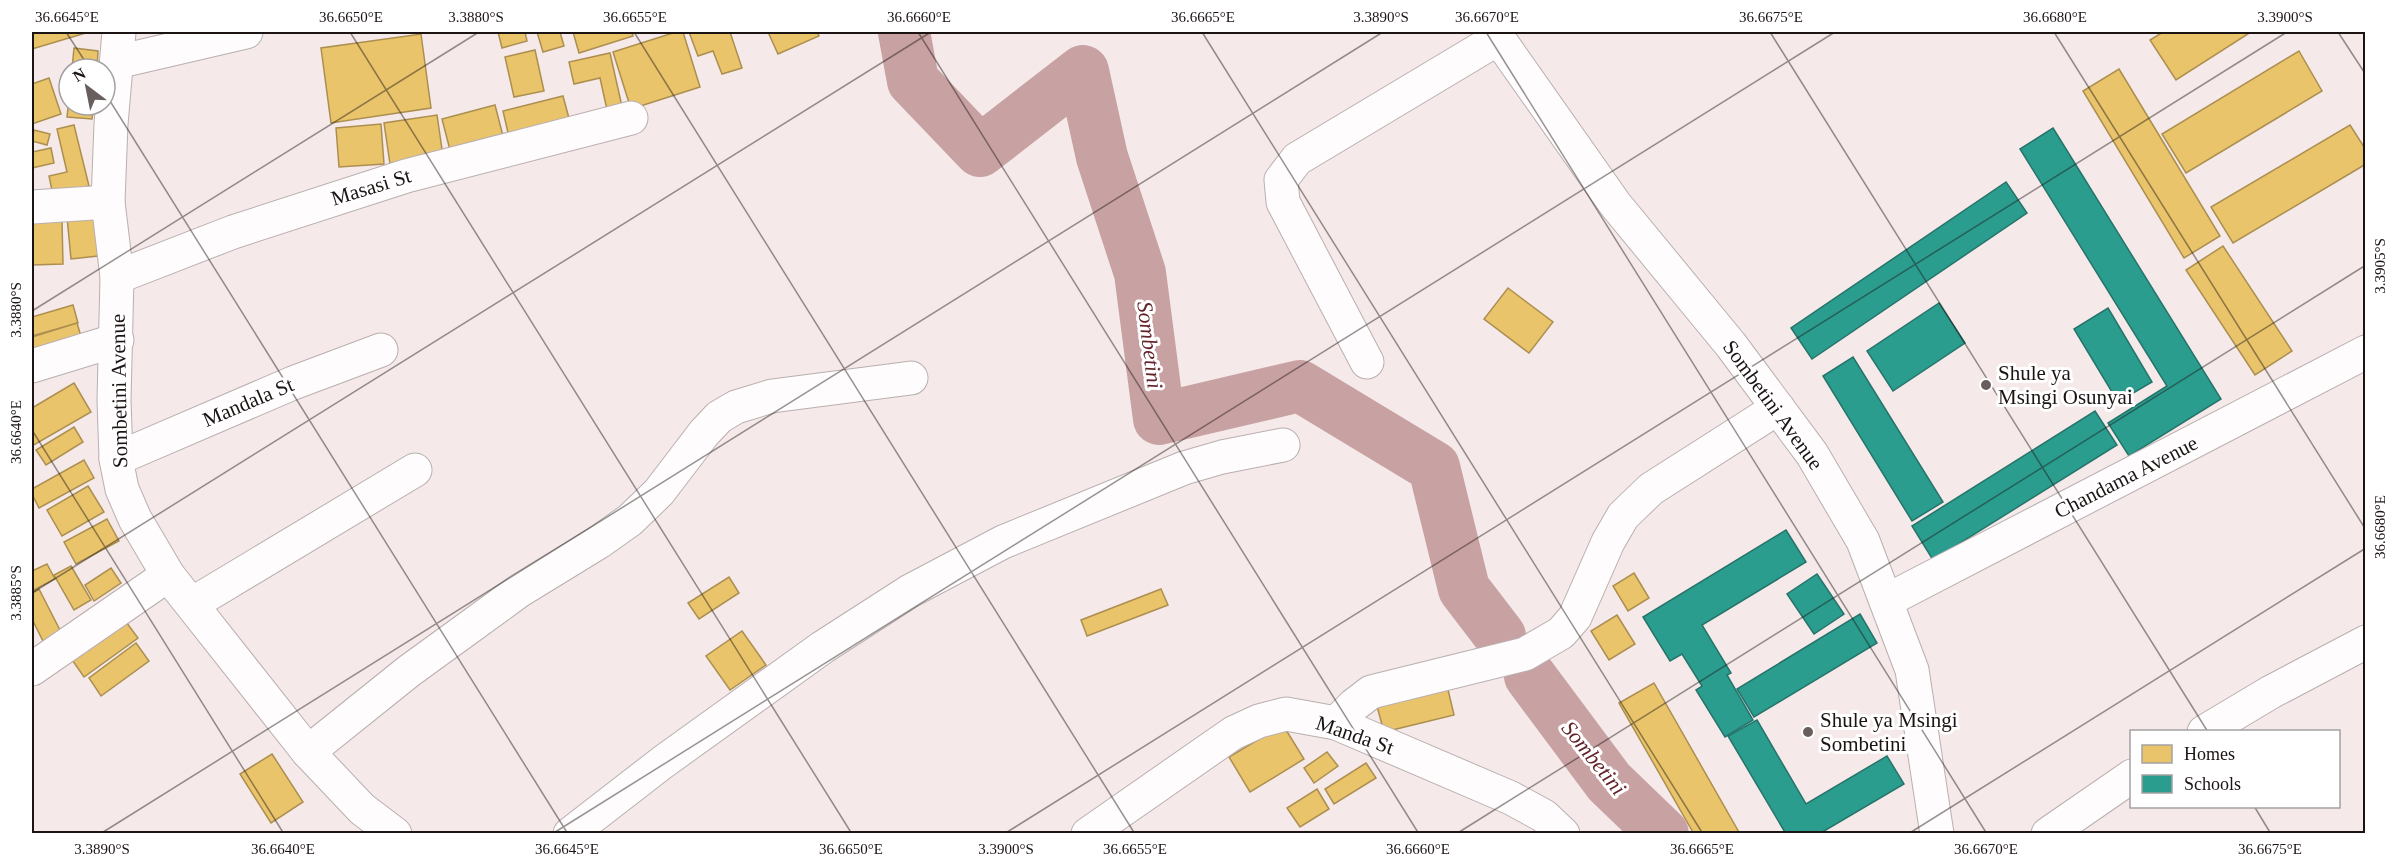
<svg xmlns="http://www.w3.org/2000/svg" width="2397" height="865" viewBox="0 0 2397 865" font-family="'Times New Roman',serif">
	<rect width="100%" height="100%" fill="#f5e9e9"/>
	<!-- homes -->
	<g fill="#e9c46a" stroke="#ac8f50" stroke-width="1.5">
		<polygon points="32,32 89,32 32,49"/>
		<polygon points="498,32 525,32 527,41 502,48"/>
		<polygon points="537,32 560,32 564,46 543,52"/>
		<polygon points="573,32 632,32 633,36 579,53"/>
		<polygon points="676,32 683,32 700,87 631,109 613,52"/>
		<polygon points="689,32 730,32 742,68 722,74 713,51 698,56"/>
		<polygon points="768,32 817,32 819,36 778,54"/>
		<polygon points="2163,32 2251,32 2176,80 2150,40"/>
		<polygon points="421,34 431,108 331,123 321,48"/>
		<polygon points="74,48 98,51 97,69 72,69"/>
		<polygon points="535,50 544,91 514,97 505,57"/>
		<polygon points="2299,51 2322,91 2186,173 2162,134"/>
		<polygon points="610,53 623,111 608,114 600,78 574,84 569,62"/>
		<polygon points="2119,69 2220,236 2184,258 2083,91"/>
		<polygon points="49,78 61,114 32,124 32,84"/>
		<polygon points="563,96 570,122 509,137 503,111"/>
		<polygon points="69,99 69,105 94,105 92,119 67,117"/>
		<polygon points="495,105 503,136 450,150 442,119"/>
		<polygon points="437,115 443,156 390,164 384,123"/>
		<polygon points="381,124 384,164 339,167 336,128"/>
		<polygon points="74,125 89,186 53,195 49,176 67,172 57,129"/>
		<polygon points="2350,125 2366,150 2366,164 2233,243 2211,207"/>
		<polygon points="34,130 50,134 47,145 32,141"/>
		<polygon points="51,148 54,163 32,168 32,152"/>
		<polygon points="95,215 98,256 71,259 67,217"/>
		<polygon points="32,221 62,221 63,264 32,265"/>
		<polygon points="2223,246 2292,351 2255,375 2186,270"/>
		<polygon points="1508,288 1553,322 1529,353 1484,319"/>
		<polygon points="73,305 78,323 32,336 32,317"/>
		<polygon points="77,323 83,343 32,358 32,337"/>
		<polygon points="74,383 91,412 32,446 32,408"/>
		<polygon points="74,427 83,442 46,465 36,450"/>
		<polygon points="84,460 94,478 39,508 32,494 32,489"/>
		<polygon points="88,486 104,512 62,536 47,510"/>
		<polygon points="107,519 119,541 76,564 64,542"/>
		<polygon points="47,564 55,579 32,591 32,571"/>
		<polygon points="71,566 91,600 74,610 54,575"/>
		<polygon points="111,568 121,583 94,601 85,585"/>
		<polygon points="1634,573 1649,598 1628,611 1613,586"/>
		<polygon points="729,577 739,593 699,619 688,603"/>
		<polygon points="39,589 64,638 46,647 32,619 32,593"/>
		<polygon points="1161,589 1168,605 1087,636 1081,620"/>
		<polygon points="121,615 138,638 84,677 68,654"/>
		<polygon points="1617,615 1635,644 1609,660 1591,631"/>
		<polygon points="742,631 766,665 730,690 706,656"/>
		<polygon points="136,643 149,661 101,696 89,678"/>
		<polygon points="1445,677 1454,715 1384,732 1374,695"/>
		<polygon points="1654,683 1740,834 1694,834 1619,703"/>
		<polygon points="1283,725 1304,759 1250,792 1229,757"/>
		<polygon points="1327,752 1338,766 1314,783 1304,768"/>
		<polygon points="272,754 303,802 271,823 240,774"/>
		<polygon points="1366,763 1376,778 1334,804 1325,789"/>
		<polygon points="1317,789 1329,809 1300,827 1287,808"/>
	</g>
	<!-- schools -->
	<g fill="#2a9d8f" stroke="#26746a" stroke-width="1.5">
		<polygon points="2053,128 2221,399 2129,456 2108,423 2167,386 2020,149"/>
		<polygon points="2006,182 2027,213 1812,359 1791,328"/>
		<polygon points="1939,303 1965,343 1893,391 1867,351"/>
		<polygon points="2108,308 2152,382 2118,402 2074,329"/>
		<polygon points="1853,357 1943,502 1912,521 1823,376"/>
		<polygon points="2095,411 2117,445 1933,560 1912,526"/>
		<polygon points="1786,530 1806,562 1702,625 1731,673 1727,675 1753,720 1725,737 1696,690 1702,686 1682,654 1670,661 1643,617"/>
		<polygon points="1817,574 1844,614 1814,634 1787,594"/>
		<polygon points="1860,614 1877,643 1754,717 1737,689"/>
		<polygon points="1757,720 1806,804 1887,756 1904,784 1819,834 1786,834 1728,736"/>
	</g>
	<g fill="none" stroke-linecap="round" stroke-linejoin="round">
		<!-- river -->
		<g stroke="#c8a1a2" stroke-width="52">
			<polyline points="904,32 913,81 980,151 1083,71 1102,157 1140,273 1159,419 1300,386 1434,467 1464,589 1500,636"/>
			<polyline points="1530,676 1609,782 1663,834"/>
		</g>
		<!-- minor casing -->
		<g stroke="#baafb0" stroke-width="35">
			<g id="minor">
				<polyline points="119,32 111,124 108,202 117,277 114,400 116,459 122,489 135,519 168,575 308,752 362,809 395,834"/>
				<polyline points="1494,32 1615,204 1731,345 1812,454 1863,541 1912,670 1937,834"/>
				<polyline points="117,62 246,32"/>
				<polyline points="32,207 108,202"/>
				<polyline points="117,277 233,232 406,176 631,118"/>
				<polyline points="1367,362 1283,202 1281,180 1297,159 1499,38"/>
				<polyline points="32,366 117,340"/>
				<polyline points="116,459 293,383 381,350"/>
				<polyline points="1886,601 2366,352"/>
				<polyline points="192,604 415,470"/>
				<polyline points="32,669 168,575"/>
				<polyline points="1336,723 1354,705 1371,692 1525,654 1561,633 1575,617 1608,542 1623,516 1651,489 1778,408"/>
				<polyline points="2204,732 2271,692 2366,642"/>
				<polyline points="308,752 409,671 460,634 519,591 599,542 630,520 659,492 704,433 719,417 736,407 772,396 911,378"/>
				<polyline points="570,834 663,762 823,647 910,591 1003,542 1184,468 1222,457 1283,445"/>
				<polyline points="1088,834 1233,733 1259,721 1286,714 1336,723 1511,798 1544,816 1563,834"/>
				<polyline points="2048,834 2132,776"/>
			</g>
		</g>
		<!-- minor -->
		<use href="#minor" stroke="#fefcfc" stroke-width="33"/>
	</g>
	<!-- ticks -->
	<path fill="none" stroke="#1c1313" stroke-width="1.5" stroke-opacity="0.45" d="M66 32 90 69M350 32 852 834M634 32 1135 834M918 32 1419 834M1202 32 1703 834M1486 32 1987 834M1770 32 2208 732M2054 32 2366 530M2338 32 2366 75M105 93 568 834M32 311 479 32M32 430 284 834M32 593 931 32M2254 806 2271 834M100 834 1383 32M552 834 1835 32M1004 834 2287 32M1456 834 2366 265M1908 834 2366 548M2360 834 2366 830"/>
	<!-- markers -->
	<g fill="#685e5e" stroke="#fff" stroke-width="2">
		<circle cx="1986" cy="385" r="6"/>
		<circle cx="1808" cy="732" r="6"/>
	</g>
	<g text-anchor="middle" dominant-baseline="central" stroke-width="6" stroke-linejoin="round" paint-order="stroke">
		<!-- street labels -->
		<g font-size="21" fill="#1c1313" stroke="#fff">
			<text transform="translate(371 187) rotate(-17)">Masasi St</text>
			<text transform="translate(119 391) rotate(-91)">Sombetini Avenue</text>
			<text transform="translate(248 402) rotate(-23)">Mandala St</text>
			<text transform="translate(1773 405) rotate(54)">Sombetini Avenue</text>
			<text transform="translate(2126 477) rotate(-27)">Chandama Avenue</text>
			<text transform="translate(1355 735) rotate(19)">Manda St</text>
		</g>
		<!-- poi labels -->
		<g font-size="21" fill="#1c1313" stroke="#fff" text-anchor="start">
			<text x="1998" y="373">Shule ya<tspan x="1998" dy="24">Msingi Osunyai</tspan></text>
			<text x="1820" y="720">Shule ya Msingi<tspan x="1820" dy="24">Sombetini</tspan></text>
		</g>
		<!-- water labels -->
		<g font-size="22" font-style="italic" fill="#62232a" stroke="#fff">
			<text transform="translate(1150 345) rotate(83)">Sombetini</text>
			<text transform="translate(1594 758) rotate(51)">Sombetini</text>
		</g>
	</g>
	<!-- border -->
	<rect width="2397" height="865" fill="none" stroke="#ffffff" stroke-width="66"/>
	<!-- legend -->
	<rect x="2130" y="730" width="210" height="78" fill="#ffffff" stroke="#a4a1a1" stroke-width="1.5"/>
	<rect x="2142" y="745" width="30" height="18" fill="#e9c46a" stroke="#a4a1a1" stroke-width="1.5"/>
	<text x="2184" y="760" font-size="18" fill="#1c1313">Homes</text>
	<rect x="2142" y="775" width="30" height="18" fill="#2a9d8f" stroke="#a4a1a1" stroke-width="1.5"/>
	<text x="2184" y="790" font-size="18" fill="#1c1313">Schools</text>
	<!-- north arrow -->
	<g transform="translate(87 87) rotate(328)"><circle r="28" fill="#ffffff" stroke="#a4a1a1" stroke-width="1.5"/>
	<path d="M0-4.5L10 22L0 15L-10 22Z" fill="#685e5e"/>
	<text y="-9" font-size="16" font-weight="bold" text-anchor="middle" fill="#1c1313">N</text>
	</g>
	<rect x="33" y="33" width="2331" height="799" fill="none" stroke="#1c1313" stroke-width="2"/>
	<g font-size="15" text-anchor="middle" fill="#1c1313">
		<text x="67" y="22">36.6645°E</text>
		<text x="351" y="22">36.6650°E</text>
		<text x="476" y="22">3.3880°S</text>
		<text x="635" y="22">36.6655°E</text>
		<text x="919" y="22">36.6660°E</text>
		<text x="1203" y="22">36.6665°E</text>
		<text x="1381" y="22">3.3890°S</text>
		<text x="1487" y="22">36.6670°E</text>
		<text x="1771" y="22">36.6675°E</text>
		<text x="2055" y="22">36.6680°E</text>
		<text x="2285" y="22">3.3900°S</text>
		<text transform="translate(2380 266) rotate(-90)" y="5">3.3905°S</text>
		<text transform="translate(16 310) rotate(-90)" y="5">3.3880°S</text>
		<text transform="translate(16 432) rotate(-90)" y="5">36.6640°E</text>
		<text transform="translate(2380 527) rotate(-90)" y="5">36.6680°E</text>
		<text transform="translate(16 593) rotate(-90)" y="5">3.3885°S</text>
		<text x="102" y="854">3.3890°S</text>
		<text x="283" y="854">36.6640°E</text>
		<text x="567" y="854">36.6645°E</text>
		<text x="851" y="854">36.6650°E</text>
		<text x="1006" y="854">3.3900°S</text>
		<text x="1135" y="854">36.6655°E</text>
		<text x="1418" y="854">36.6660°E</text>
		<text x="1702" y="854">36.6665°E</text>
		<text x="1986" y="854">36.6670°E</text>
		<text x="2270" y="854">36.6675°E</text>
	</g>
</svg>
